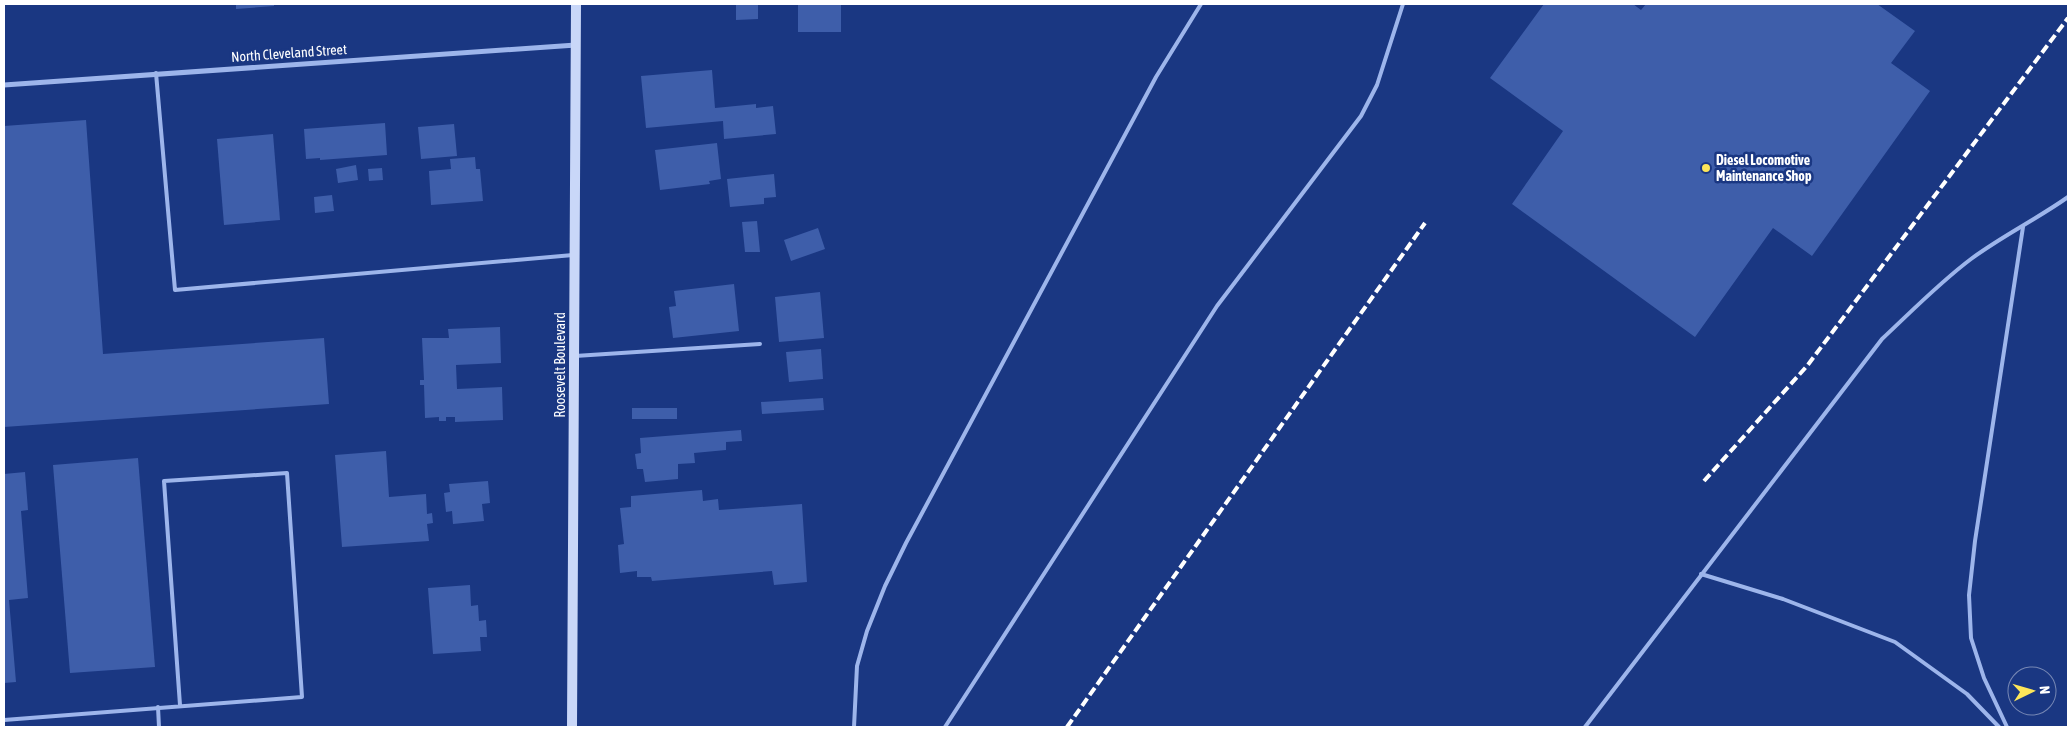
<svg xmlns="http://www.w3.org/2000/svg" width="2072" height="731" viewBox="0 0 2072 731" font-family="'Asap Condensed',sans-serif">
	<rect width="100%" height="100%" fill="#1a3782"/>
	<!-- building -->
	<g fill="#3e5eaa">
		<polygon points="236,4 274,4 274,6 236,9"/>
		<polygon points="736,4 758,4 758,19 736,20"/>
		<rect x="798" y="4" width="43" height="28"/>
		<polygon points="1544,4 1633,4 1641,10 1646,4 1877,4 1915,31 1891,63 1930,91 1812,256 1773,228 1695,337 1512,204 1563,131 1490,78"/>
		<polygon points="712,70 715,108 756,104 756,108 773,106 776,134 724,139 723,121 646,128 641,76"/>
		<polygon points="86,120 103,354 324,338 329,404 4,427 4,126"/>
		<polygon points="385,123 387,155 320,160 320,158 306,159 304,129"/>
		<polygon points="454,124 457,156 421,159 418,127"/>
		<polygon points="273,134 280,220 224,225 217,139"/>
		<polygon points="717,143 721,179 709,181 710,184 660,190 655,150"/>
		<polygon points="475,157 476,169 480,169 483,201 431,205 429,171 451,169 450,159"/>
		<polygon points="356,165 358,180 338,183 336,169"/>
		<polygon points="382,168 383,180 369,181 368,169"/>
		<polygon points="774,174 776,197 764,198 764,204 730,207 727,179"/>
		<polygon points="332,195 334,211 315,213 314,197"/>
		<polygon points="757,221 760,252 745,252 742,222"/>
		<polygon points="818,228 825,249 791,261 784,240"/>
		<polygon points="734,284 739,331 673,338 669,307 676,306 674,291"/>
		<polygon points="820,292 824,338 779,342 775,297"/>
		<polygon points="500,327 501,363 456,365 457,389 502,387 503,420 455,422 455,417 446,417 446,421 439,421 439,417 425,418 424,385 420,385 420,380 424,380 422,338 449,338 448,329"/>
		<polygon points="821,349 823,379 789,382 786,352"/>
		<polygon points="823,398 824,410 762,414 761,402"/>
		<rect x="632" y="408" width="45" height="11"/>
		<polygon points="741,430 742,441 726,442 726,450 694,453 695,463 678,464 678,479 645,482 643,469 637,469 635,454 641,453 640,438"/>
		<polygon points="386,451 389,497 426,494 427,514 432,513 433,523 427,524 429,541 342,547 335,455"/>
		<polygon points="138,458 155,667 70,673 53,465"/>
		<polygon points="25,472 28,510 21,511 28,598 9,600 16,682 4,683 4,474"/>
		<polygon points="488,481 490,503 482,504 484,521 453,524 452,511 446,512 444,493 450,492 449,484"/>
		<polygon points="702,490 703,501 718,499 719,510 802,504 807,582 774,585 772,571 652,581 651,577 637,577 637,571 620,573 618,545 624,544 620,508 631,507 631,496"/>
		<polygon points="470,585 471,606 478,605 479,621 486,620 487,637 480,637 481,651 433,654 428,588"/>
	</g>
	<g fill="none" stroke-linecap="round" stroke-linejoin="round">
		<!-- service -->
		<g stroke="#9db5eb" stroke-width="4">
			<polyline points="156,73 175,290 573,255"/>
			<polyline points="575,356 760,344"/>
			<polyline points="1701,574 1783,599 1895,642 1967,694 1999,727"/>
			<polyline points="158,707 159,727"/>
			<polyline points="4,720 302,697 287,473 164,481 180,705"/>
			<polyline points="854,727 857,666 867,631 885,586 906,543 1156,77 1201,4"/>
			<polyline points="945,727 1217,306 1361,116 1377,85 1403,4"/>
			<path d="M1585 727 1882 339C1911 312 1939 283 1971 259 2002 236 2037 219 2068 197"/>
			<polyline points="2007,727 1984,678 1971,638 1969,595 1975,541 2023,227"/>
		</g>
		<!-- minor -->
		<polyline stroke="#9db5eb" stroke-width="5" points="4,85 576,45"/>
		<!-- secondary -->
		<polyline stroke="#c9d7f8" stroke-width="10" points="572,727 576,4"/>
		<!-- rail -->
		<g stroke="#fff" stroke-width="4" stroke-dasharray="9 4" stroke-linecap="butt">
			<polyline points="1704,481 1807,366 2068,18"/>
			<polyline points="1067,727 1425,223"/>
		</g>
	</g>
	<!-- markers -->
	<circle fill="#fde659" stroke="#1a3782" stroke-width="2" cx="1706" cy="168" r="5"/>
	<g text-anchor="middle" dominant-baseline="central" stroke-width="5" stroke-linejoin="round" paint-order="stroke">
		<!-- street labels -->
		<g font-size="14" fill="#fff" stroke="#1a3782">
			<text transform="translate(289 53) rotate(-4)">North Cleveland Street</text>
			<text transform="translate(560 365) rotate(-90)">Roosevelt Boulevard</text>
		</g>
		<!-- poi labels -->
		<g font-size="14" font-weight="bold" fill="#fff" stroke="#1a3782" text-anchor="start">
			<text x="1716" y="160">Diesel Locomotive<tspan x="1716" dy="16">Maintenance Shop</tspan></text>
		</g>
	</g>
	<!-- border -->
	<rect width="2072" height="731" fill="none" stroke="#ffffff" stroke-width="10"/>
	<!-- north arrow -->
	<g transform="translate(2032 691) rotate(85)"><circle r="24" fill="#1a3782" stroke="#7687b4"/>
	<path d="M0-4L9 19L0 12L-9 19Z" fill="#fde659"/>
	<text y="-8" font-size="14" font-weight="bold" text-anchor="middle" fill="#ffffff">N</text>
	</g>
</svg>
